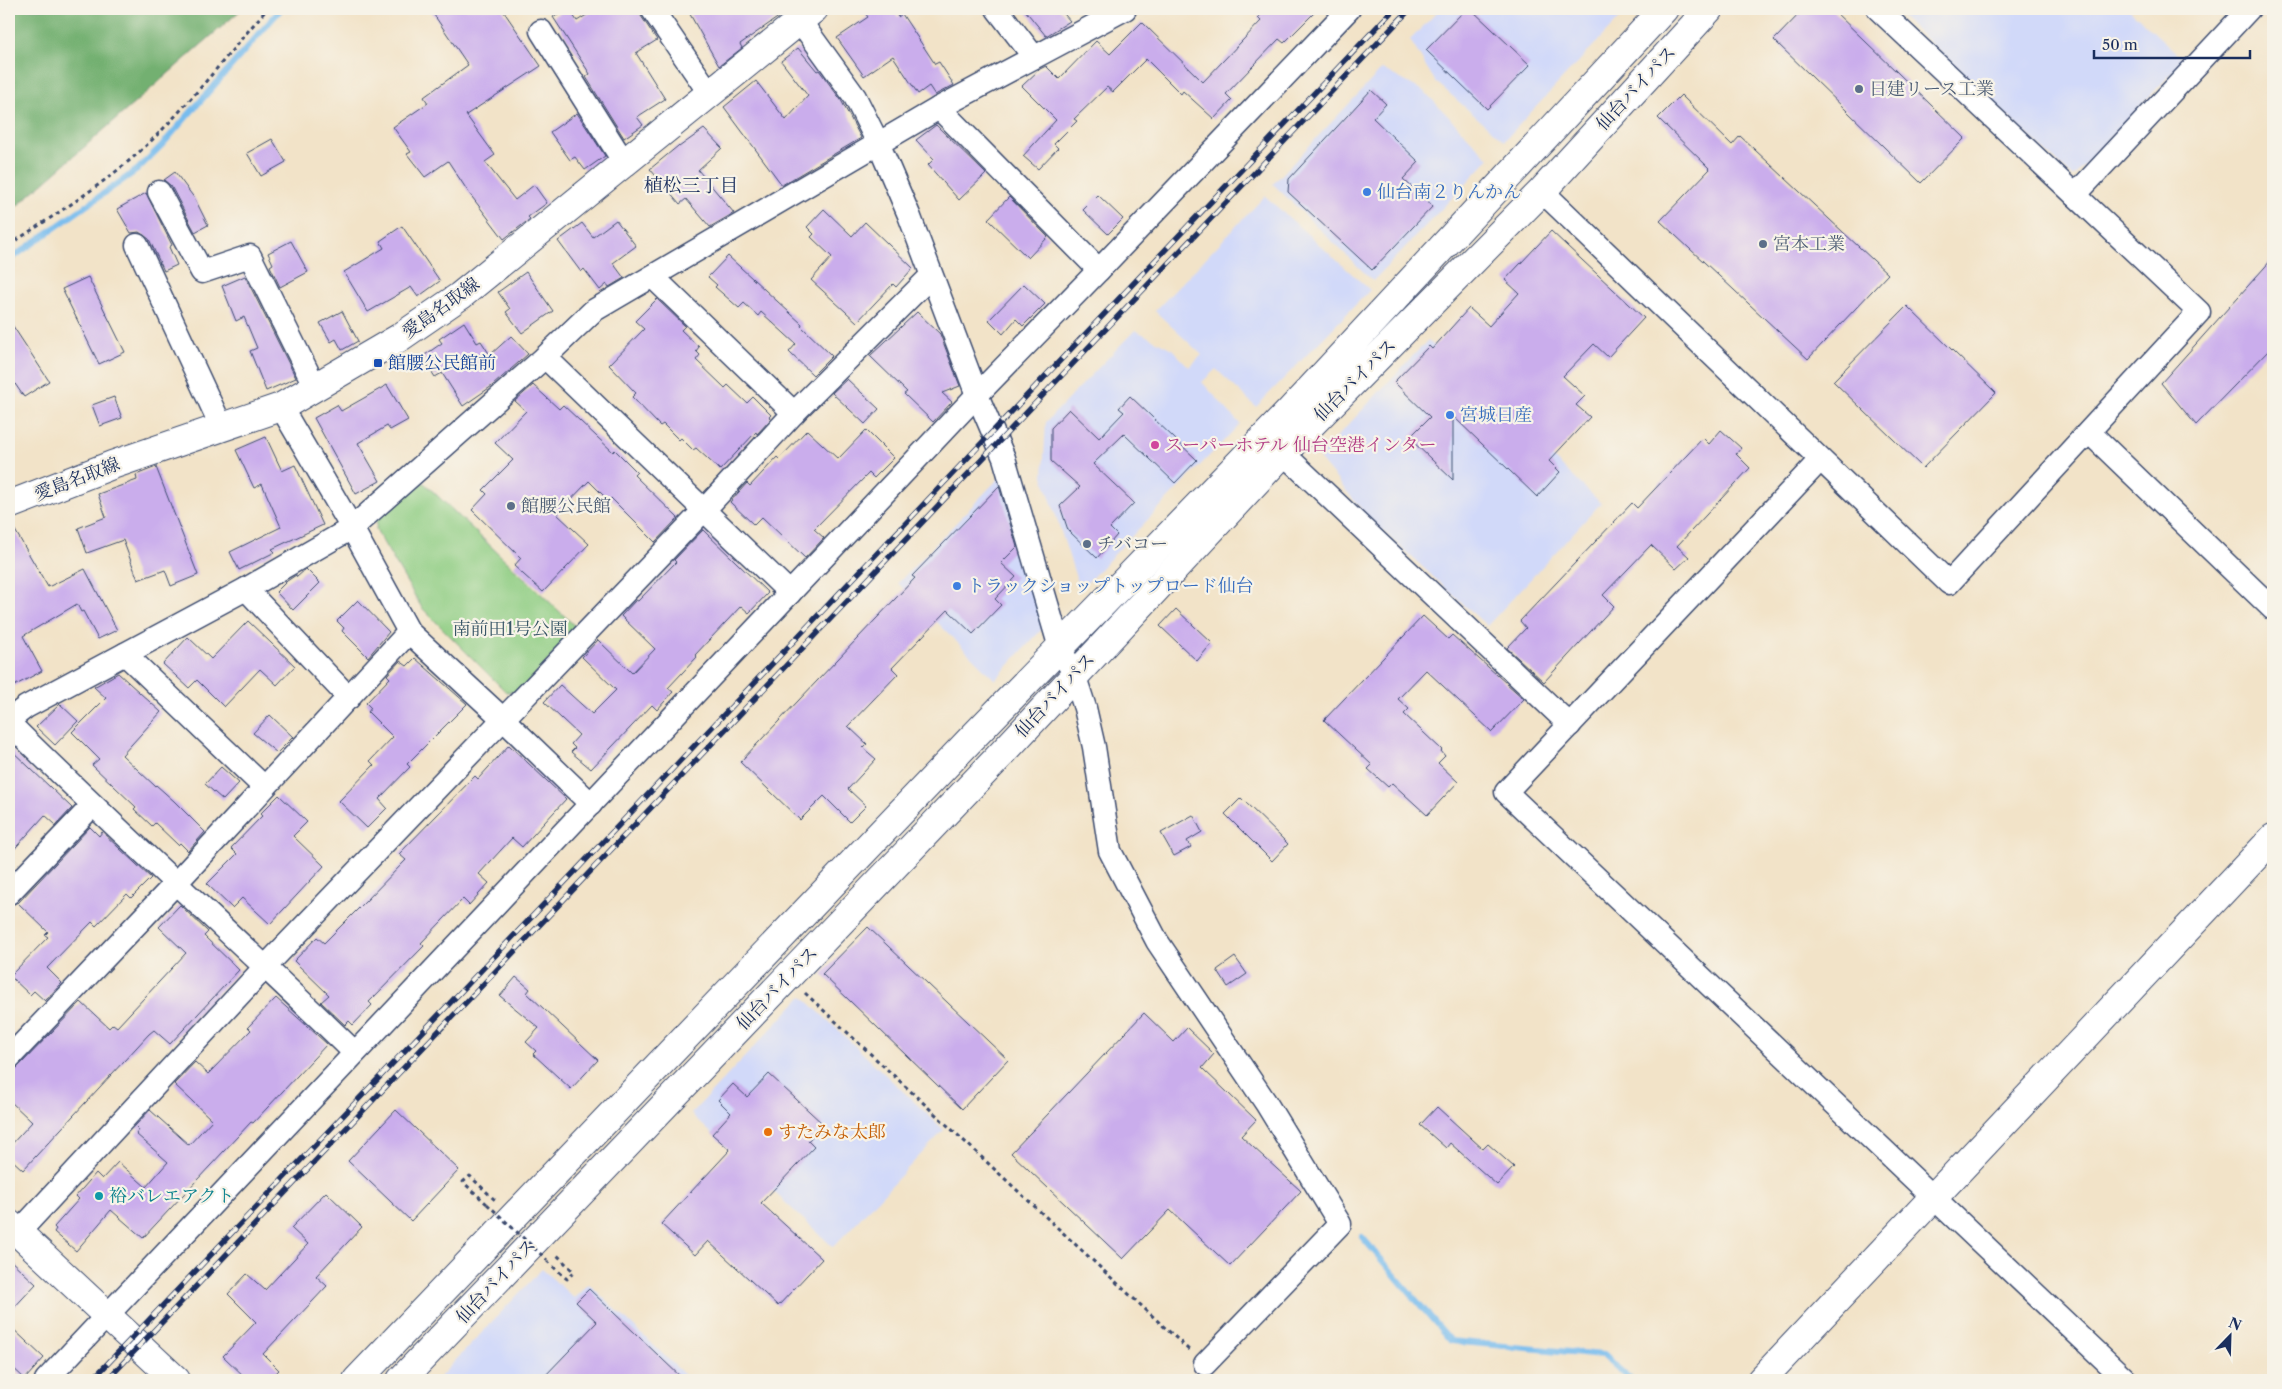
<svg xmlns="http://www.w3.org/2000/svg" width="2282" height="1389" viewBox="0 0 2282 1389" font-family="'Libre Caslon Text','Noto Serif JP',serif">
	<rect width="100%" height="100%" fill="#f7f3e8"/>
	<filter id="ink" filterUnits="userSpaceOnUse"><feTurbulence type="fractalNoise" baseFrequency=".02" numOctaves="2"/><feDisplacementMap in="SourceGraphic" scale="10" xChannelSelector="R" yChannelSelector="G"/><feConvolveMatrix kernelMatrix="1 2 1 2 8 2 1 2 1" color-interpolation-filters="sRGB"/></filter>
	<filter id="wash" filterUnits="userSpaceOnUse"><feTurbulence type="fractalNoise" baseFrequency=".0096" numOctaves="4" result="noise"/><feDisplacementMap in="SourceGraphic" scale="20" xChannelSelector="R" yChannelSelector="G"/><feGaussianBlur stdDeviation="1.12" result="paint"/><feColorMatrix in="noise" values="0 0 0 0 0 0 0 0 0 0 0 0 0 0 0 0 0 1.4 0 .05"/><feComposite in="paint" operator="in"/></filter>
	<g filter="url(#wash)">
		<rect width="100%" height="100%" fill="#f2e3c8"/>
		<!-- built -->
		<g fill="#d1d9f9">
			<polygon points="1440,9 1628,9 1504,141 1435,81 1410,40"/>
			<polygon points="1894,9 2129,9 2184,60 2073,177"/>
			<polygon points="1382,69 1425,92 1489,159 1373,281 1273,184"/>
			<polygon points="1265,196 1370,290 1256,407 1216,369 1202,382 1240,424 1080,590 1043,476 1046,422 1135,330 1172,349 1189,367 1202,355 1155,311"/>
			<polygon points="1428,340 1601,503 1487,626 1368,517 1318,457"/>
			<polygon points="1001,476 1046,625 995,680 898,583"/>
			<polygon points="802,996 944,1130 833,1247 691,1114"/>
			<polygon points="542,1269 574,1298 589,1284 690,1380 437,1380"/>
		</g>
		<!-- green -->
		<polygon fill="#8fcd83" stroke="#557e70" points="423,482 577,628 520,692 506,692 422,608 376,530 377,518"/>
		<!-- forest -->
		<polygon fill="#73b071" stroke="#477068" points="9,9 242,9 9,213"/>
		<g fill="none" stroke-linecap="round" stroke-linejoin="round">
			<!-- stream -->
			<g stroke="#77bcee" stroke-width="6">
				<polyline points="9,260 137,170 162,145 281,9"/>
				<polyline points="1362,1237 1451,1341 1603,1355 1631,1380"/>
			</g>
		</g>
		<g id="blocks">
			<!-- building -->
			<g fill="#caadec">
				<polygon points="430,9 502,9 541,66 466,115 495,155 485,162 515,200 534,185 547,203 528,217 530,219 504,239 469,193 448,161 425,177 407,154 411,152 393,127 428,103 424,97 468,65"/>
				<polygon points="567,9 569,9 577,21 596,9 639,9 641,16 657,40 636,53 665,99 637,117 643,125 624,138 586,77 590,74 553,17"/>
				<polygon points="687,9 790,9 740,44 742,48 719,66"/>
				<polygon points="862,9 892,9 898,17 902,14 935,64 939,62 954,85 935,95 929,86 918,94 893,56 864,76 837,38 868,17"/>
				<polygon points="1024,9 1060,9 1070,21 1046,36"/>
				<polygon points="1266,9 1318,9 1284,43 1279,39 1226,94 1232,100 1214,119 1183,91 1181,94 1146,59 1113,92 1107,87 1074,119 1077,121 1054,144 1058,148 1038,169 1023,156 1056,120 1022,86 1040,69 1046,66 1059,79 1096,41 1110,54 1142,22 1203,82 1261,21 1258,18"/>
				<polygon points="1466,9 1471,9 1530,65 1487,109 1426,50"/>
				<polygon points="1804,9 1832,9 1965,138 1921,183 1774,40"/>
				<polygon points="798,48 817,71 819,70 841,100 861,138 782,185 724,107 756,81 786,120 808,96 781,61"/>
				<polygon points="1371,90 1386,104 1373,118 1419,162 1403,179 1433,206 1372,270 1288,192 1289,179"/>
				<polygon points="1681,95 1732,145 1740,136 1888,274 1808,359 1660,221 1710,169 1658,118"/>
				<polygon points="577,113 605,156 585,170 575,157 570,160 550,132"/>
				<polygon points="936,125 986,174 959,200 928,165 934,159 916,140"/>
				<polygon points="704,129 722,148 698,170 734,213 710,227 686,199 680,204 650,169 678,146 679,147"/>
				<polygon points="272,139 286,162 261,176 247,153"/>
				<polygon points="175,172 195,199 208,225 195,232 171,186 164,180"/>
				<polygon points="146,193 172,245 169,247 177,265 164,271 149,239 139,232 131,233 117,209"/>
				<polygon points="1098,195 1123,219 1108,234 1083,210"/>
				<polygon points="1009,197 1048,237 1028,258 988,219"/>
				<polygon points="824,209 852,236 865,222 913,268 896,287 893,284 857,322 811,280 832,257 811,237 814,234 807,227"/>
				<polygon points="616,220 636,246 613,263 624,278 609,287 607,284 600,290 584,269 581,272 558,241 582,223 593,237"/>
				<polygon points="402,226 440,281 418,297 411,287 368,312 344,272 384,248 380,241"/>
				<polygon points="1551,231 1644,318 1608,357 1594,344 1563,376 1585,396 1576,405 1590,417 1549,461 1560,472 1537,497 1453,416 1453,480 1409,438 1430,417 1394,382 1429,346 1432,349 1469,308 1489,326 1519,293 1505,280"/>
				<polygon points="291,241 308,272 280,287 270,266 273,264 268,253"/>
				<polygon points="728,256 802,324 801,326 832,356 813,375 789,352 796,344 761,312 758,316 744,303 739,308 715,287 717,285 708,277"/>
				<polygon points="2273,258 2273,346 2196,425 2161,383"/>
				<polygon points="526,272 553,311 522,333 506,312 510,309 498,292"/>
				<polygon points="245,276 296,378 266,391 250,351 257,348 244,317 236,321 222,286"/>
				<polygon points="88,277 125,352 99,364 62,289"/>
				<polygon points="1024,284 1045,304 1023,326 1016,319 1003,334 989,320"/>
				<polygon points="657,299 685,326 681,330 699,347 696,351 700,355 696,360 725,388 728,385 747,403 753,397 771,415 769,417 771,419 757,434 756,432 720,470 696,448 693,450 681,438 679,440 663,424 660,426 632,397 636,393 609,365 644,329 635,321"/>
				<polygon points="1907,306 1996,393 1923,468 1833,381"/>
				<polygon points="342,311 358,341 342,350 336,339 331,342 320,323"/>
				<polygon points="917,312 940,334 960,386 942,393 952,402 933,422 904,394 907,392 870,356"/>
				<polygon points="9,320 49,381 24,397 9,375"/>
				<polygon points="464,322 477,343 481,341 490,355 511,336 528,354 492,386 463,406 442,373 435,377 422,357 442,343 439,339"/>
				<polygon points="847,379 879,409 865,424 832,393"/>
				<polygon points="387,385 408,420 390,430 387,426 358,443 380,481 356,494 314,418 337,405 341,411"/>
				<polygon points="533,385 559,409 563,405 613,452 615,450 637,472 634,475 678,518 655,542 611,498 609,501 589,481 557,514 589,544 543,592 514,566 521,558 472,510 487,494 483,490 513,460 495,443 526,411 515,401"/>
				<polygon points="1130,396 1197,460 1175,483 1124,434 1093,464 1134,503 1110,528 1117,535 1097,558 1068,530 1060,506 1080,487 1051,461 1051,428 1069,409 1099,438 1124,412 1119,408"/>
				<polygon points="114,397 122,418 100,426 92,405"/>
				<polygon points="807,430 838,459 866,430 894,458 874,478 869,473 814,529 824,538 805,558 762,517 754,525 730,502 747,483 750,486 777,457 779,459"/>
				<polygon points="1721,430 1741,448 1736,454 1750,468 1677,546 1689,557 1676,569 1651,545 1603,595 1614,606 1544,682 1507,648 1526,628 1520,621 1632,503 1637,508 1703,438 1709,444"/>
				<polygon points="266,437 282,471 295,465 323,525 272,549 275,552 239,570 230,552 281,527 262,484 254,488 236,450"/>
				<polygon points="156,467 198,575 171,586 165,570 138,580 123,540 87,553 78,528 106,517 98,494 137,480 136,475"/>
				<polygon points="999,486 1017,547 1001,563 1016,577 995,599 1001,605 973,634 948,610 892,668 898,674 848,726 867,744 863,748 876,759 848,789 866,806 850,822 824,796 800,820 740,762 915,578 912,576"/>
				<polygon points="9,520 48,587 85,569 117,630 98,639 83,611 81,612 77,604 23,636 42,671 14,686 9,676"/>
				<polygon points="703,530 768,593 749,613 741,606 695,655 697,657 668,688 673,692 657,710 652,705 591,769 571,752 575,748 571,744 579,735 544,702 560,685 592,714 616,690 582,657 598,640 632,673 655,649 621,616 636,600 638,601 676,562 674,560"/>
				<polygon points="306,569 320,583 293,610 276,592 287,581 296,575 297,577"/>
				<polygon points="358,600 389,632 368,657 342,631 344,628 337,621"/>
				<polygon points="1176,609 1212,643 1197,661 1160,626"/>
				<polygon points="1423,616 1448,639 1452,635 1524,699 1492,732 1426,670 1398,699 1409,709 1404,714 1442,750 1441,751 1445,756 1438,763 1458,782 1427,815 1392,783 1388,787 1368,769 1372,765 1324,720"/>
				<polygon points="248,621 295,666 277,685 260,669 224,707 197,680 189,688 163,664 188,637 211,659"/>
				<polygon points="415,658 467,704 407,764 410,767 379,799 387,808 367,828 339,801 374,765 370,761 393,737 368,712 371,708 366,703 390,678 387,675 400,661 407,666"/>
				<polygon points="118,673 161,712 122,755 155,786 156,785 174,801 205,832 188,851 180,843 178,845 155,823 152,826 134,809 136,807 92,765 99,759 72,732 106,698 94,687"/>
				<polygon points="60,704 78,721 55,745 36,727"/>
				<polygon points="270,715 293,737 277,753 253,733"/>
				<polygon points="509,745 566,799 522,847 512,838 479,874 489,883 469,905 463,899 421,943 424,946 369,1002 372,1005 353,1025 349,1021 345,1025 321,1002 329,995 294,961 317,937 324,943 362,905 406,860 399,854 475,776 478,779"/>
				<polygon points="9,748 72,808 56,825 45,815 9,855"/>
				<polygon points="221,767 239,783 223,800 205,784"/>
				<polygon points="279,795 307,822 293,836 324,866 270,924 242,898 232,908 207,884 237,854 231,848 262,816 260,814"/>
				<polygon points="1241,798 1288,844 1272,861 1225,814"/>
				<polygon points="1193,815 1202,832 1187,841 1191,847 1174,856 1161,833"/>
				<polygon points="90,827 99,836 102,832 151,878 131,898 127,894 96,926 92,922 47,968 62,983 45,1001 34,991 30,995 10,976 48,937 45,935 48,932 18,903"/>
				<polygon points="180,905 208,932 204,936 239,970 170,1044 154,1030 149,1034 23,1170 9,1157 9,1147 32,1122 9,1100 9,1073 18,1067 81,1002 109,1028 113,1024 117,1027 186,953 159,927"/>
				<polygon points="868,927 1008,1060 962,1109 822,974"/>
				<polygon points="1235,957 1247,974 1228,987 1217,970"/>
				<polygon points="516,977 530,989 527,993 598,1060 571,1089 533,1054 536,1051 526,1042 539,1028 500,996"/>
				<polygon points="276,998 327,1044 253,1123 251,1122 143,1238 111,1210 76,1251 54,1232 56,1229 54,1227 79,1199 76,1196 96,1173 102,1179 118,1162 146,1187 168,1162 136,1134 139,1130 135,1126 150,1110 189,1145 212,1120 174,1084 195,1062 208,1074 251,1030 248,1027"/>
				<polygon points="1144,1013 1174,1042 1187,1028 1214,1054 1202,1068 1256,1120 1241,1136 1301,1191 1230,1266 1170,1210 1123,1259 1011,1153"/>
				<polygon points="769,1074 823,1124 808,1141 814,1147 761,1203 822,1259 778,1306 708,1241 695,1255 661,1224 730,1150 712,1134 731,1113 718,1100 733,1084 747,1097"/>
				<polygon points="1437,1107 1483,1149 1488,1144 1514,1167 1497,1185 1450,1143 1446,1148 1420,1125"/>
				<polygon points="396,1110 459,1170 411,1221 348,1161"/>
				<polygon points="326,1192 362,1227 316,1276 327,1286 263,1354 279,1370 269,1380 248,1380 223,1356 256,1322 228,1294 247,1274 265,1290 308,1244 291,1228"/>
				<polygon points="9,1259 36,1284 9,1313"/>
				<polygon points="589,1289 684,1380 541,1380 597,1322 576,1302"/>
				<polygon points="9,1325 44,1358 25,1379 9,1364"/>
			</g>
		</g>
	</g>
	<g filter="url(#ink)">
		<use href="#blocks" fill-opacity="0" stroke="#3b4a6e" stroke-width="1"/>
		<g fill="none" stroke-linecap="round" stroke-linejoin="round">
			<!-- minor casing -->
			<g stroke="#3b4a6e" stroke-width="25">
				<g id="minor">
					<polyline points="652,9 710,94"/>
					<polyline points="997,9 1034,57"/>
					<polyline points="800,21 855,97 879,145 909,215 977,395 1004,458 1060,648 1074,674 1085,708 1094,747 1110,851 1157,941 1266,1103 1340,1224 1205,1364"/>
					<polyline points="541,31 625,164"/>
					<polyline points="939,108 1099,270"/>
					<polyline points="1542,191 1949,583 2199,312 1878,9"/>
					<polyline points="159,192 202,272 250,256 315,387"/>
					<polyline points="2075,195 2249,9"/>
					<polyline points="137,245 222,428"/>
					<polyline points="653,277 794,413"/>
					<polyline points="545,357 790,593"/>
					<polyline points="281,407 352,528 409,632 503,719 591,804"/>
					<polyline points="2089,432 2273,609"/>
					<polyline points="1283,453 1570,725"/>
					<polyline points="1820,460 1506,792 2126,1380"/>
					<polyline points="246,589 349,698"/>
					<polyline points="125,654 264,787"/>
					<polyline points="9,720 26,707 246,589 352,528 545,357 593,311 939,108 1125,9"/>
					<path d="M9 723C121 835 240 941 354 1052"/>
					<polyline points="9,893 92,806"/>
					<polyline points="9,1058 177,882 409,632"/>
					<polyline points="18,1233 266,966 705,509 794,413 931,276"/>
					<polyline points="46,1380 977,395 1099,270 1349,9"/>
				</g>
			</g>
			<!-- tertiary casing -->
			<g stroke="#3b4a6e" stroke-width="30">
				<g id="tertiary">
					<polyline points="9,1224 176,1380"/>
					<polyline points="1761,1380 2273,838"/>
				</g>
			</g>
			<!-- secondary casing -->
			<g stroke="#3b4a6e" stroke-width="30">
				<polyline id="secondary" points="9,505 112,465 281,407 399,338 460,296 814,9"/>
			</g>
			<!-- trunk casing -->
			<g stroke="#3b4a6e" stroke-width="30">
				<g id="trunk">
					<polyline points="357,1380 971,739 1289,412 1664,9"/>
					<polyline points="401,1380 995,761 1283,453 1542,191 1709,9"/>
				</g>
			</g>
			<!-- path -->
			<g stroke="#3b4a6e" stroke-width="3" stroke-dasharray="4 4" stroke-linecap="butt">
				<path d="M9 245C53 216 97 189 137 154 183 113 226 56 267 9"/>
				<polyline points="805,993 1189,1350"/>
				<polyline points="487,1204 463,1182 470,1176 497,1202"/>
				<polyline points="547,1261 567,1279 574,1272 555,1253"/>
			</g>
			<!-- minor -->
			<use href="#minor" stroke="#fff" stroke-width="22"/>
			<!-- tertiary -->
			<use href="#tertiary" stroke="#fff" stroke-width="28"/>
			<!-- secondary -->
			<use href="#secondary" stroke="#fff" stroke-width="28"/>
			<!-- trunk -->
			<use href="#trunk" stroke="#fff" stroke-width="28"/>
			<!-- rail casing -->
			<g stroke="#1b2f5e" stroke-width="5.5">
				<g id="rail">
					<polyline points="92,1380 1394,9"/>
					<polyline points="107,1380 1410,9"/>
				</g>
			</g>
			<!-- rail -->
			<use href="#rail" stroke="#f7f3e8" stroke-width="4" stroke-dasharray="11" stroke-linecap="butt"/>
			<!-- path-bridge -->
			<polyline stroke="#3b4a6e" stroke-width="3" stroke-dasharray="4 4" stroke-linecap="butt" points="487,1204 547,1260"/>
		</g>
	</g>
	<!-- markers -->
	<g fill="#5c6f8a" stroke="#f7f3e8" stroke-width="2">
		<circle cx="1859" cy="89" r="5"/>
		<circle cx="1763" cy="244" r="5"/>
		<circle cx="511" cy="506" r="5"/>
		<circle cx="1087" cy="544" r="5"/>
	</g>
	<g fill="#3f7fe0" stroke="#f7f3e8" stroke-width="2">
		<circle cx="1367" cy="192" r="5"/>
		<circle cx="1450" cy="415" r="5"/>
		<circle cx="957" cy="586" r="5"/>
	</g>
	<rect fill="#1a4fb4" stroke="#f7f3e8" stroke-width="2" x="373" y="358" width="10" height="10" rx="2.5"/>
	<circle fill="#d1479c" stroke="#f7f3e8" stroke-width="2" cx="1155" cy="445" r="5"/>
	<circle fill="#e8710a" stroke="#f7f3e8" stroke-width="2" cx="768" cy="1132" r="5"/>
	<circle fill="#0f9aa8" stroke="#f7f3e8" stroke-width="2" cx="99" cy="1196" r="5"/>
	<g text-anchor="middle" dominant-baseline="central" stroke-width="4.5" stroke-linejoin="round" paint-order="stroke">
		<!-- street labels -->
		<g font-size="18" fill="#1b2f5e" stroke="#f7f3e8">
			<text transform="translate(1636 88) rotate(-47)">仙台バイパス</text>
			<text transform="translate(441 308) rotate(-36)">愛島名取線</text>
			<text transform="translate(1355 380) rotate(-45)">仙台バイパス</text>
			<text transform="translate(77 479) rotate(-21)">愛島名取線</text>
			<text transform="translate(1055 695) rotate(-47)">仙台バイパス</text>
			<text transform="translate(777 988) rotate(-46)">仙台バイパス</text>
			<text transform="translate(496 1281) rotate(-47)">仙台バイパス</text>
		</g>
		<!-- service labels -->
		<g font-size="18" fill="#4e5e75" stroke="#f7f3e8" text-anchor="start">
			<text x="1869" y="89">日建リース工業</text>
			<text x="1773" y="244">宮本工業</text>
			<text x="521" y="506">館腰公民館</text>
			<text x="1097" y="544">チバコー</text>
		</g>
		<!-- shop labels -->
		<g font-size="18" fill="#366cbe" stroke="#f7f3e8" text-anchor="start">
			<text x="1377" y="192">仙台南２りんかん</text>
			<text x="1460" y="415">宮城日産</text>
			<text x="967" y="586">トラックショップトップロード仙台</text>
		</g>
		<!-- transit labels -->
		<g font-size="18" fill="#164399" stroke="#f7f3e8" text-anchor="start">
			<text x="388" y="363">館腰公民館前</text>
		</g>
		<!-- hotel labels -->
		<g font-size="18" fill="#b23c85" stroke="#f7f3e8" text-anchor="start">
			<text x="1165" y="445">スーパーホテル 仙台空港インター</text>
		</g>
		<!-- park labels -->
		<g font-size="18" fill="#385667" stroke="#f7f3e8">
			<text x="510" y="629">南前田1号公園</text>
		</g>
		<!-- food labels -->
		<g font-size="18" fill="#c56008" stroke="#f7f3e8" text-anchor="start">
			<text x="778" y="1132">すたみな太郎</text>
		</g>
		<!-- culture labels -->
		<g font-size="18" fill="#0d838f" stroke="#f7f3e8" text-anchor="start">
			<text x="109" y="1196">裕バレエアクト</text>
		</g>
		<!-- neighbourhood labels -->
		<g font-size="19" fill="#1b2f5e" stroke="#f7f3e8">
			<text x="691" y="185">植松三丁目</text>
		</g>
	</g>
	<!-- margin -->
	<rect width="2282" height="1389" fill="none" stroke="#f7f3e8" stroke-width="30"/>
	<!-- north arrow -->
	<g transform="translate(2230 1336) rotate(23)" stroke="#f7f3e8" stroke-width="4" paint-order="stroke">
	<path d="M0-4L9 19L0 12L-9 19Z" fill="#1b2f5e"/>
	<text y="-8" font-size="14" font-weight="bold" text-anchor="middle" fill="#1b2f5e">N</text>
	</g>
	<!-- scale -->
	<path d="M2094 50v8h156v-8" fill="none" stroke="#1b2f5e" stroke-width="2.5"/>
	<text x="2102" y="50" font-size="15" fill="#1b2f5e" stroke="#f7f3e8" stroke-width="4" paint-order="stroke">50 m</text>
</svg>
